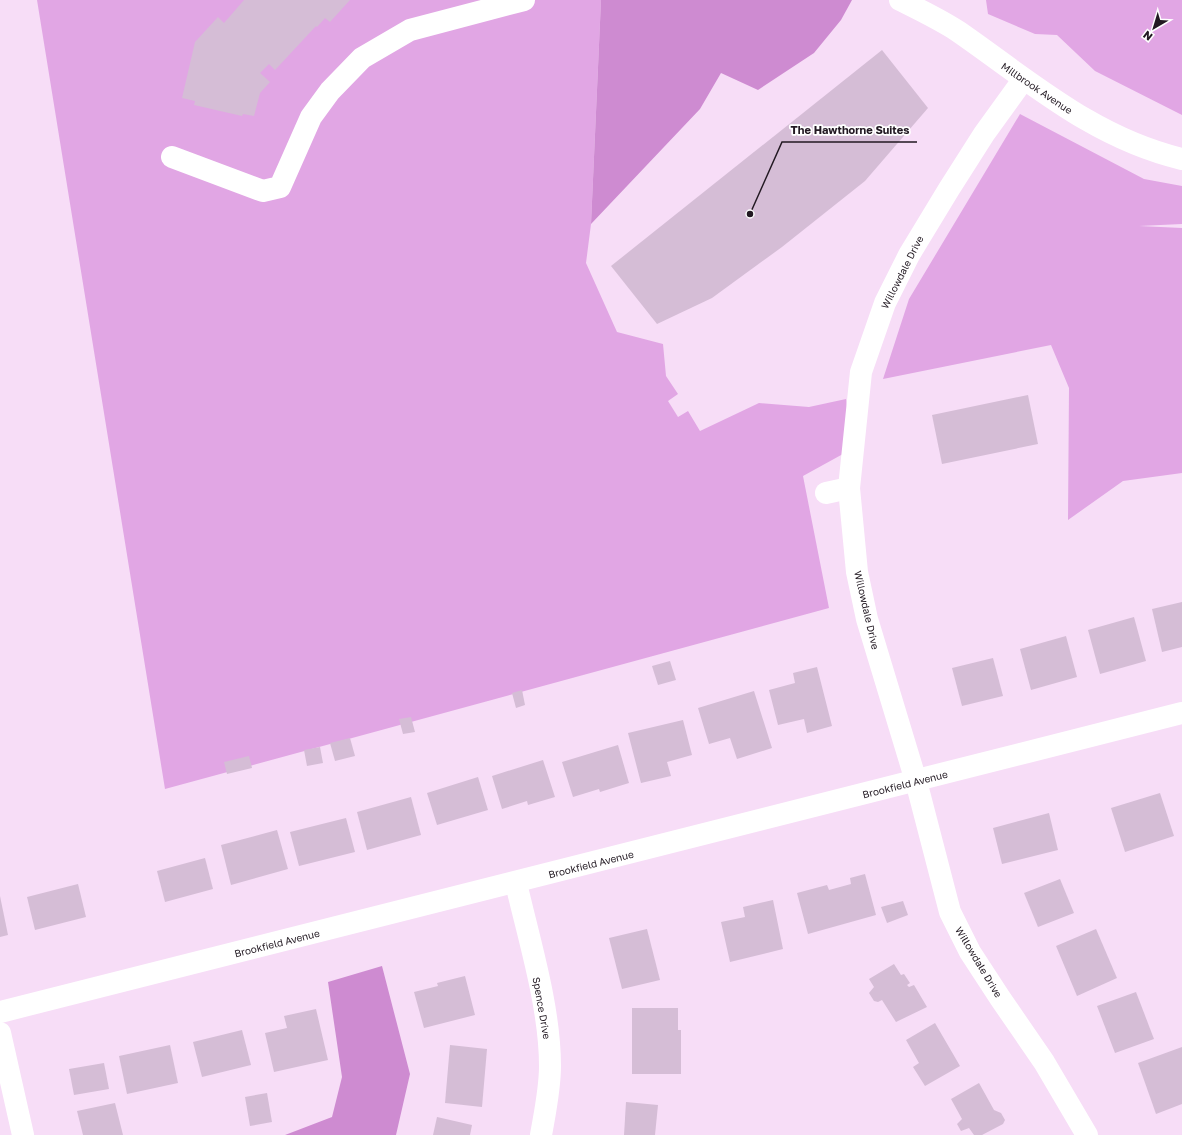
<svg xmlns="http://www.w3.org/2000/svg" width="1182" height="1135" viewBox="0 0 1182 1135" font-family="'Golos Text',sans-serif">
	<rect width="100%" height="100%" fill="#f7ddf7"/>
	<!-- green -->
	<g fill="#e1a6e4">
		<polygon points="37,0 601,0 591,224 586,263 617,332 663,344 666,376 678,394 668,401 678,417 688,411 700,431 759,403 809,407 846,399 852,449 803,476 829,608 165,789"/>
		<polygon points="986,0 1182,0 1182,115 1095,71 1057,35 1035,34 988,14"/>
		<polygon points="1020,114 1144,179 1182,186 1182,224 1139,226 1182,228 1182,473 1123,481 1068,520 1069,388 1051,345 883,379 909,299"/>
	</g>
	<!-- forest -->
	<g fill="#ce8bd1">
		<polygon points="601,0 852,0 841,20 814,53 758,90 721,73 700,109 591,224"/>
		<polygon points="382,966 410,1074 396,1135 285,1135 332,1117 342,1077 328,982"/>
	</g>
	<!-- building -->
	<g fill="#d5bdd6">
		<polygon points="244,0 350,0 330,22 325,18 317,27 316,26 275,70 269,64 260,73 270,82 260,93 254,116 243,114 242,116 194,105 195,101 182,98 195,42 218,17 224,23"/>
		<polygon points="882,50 928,108 865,181 782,247 712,298 657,324 611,266"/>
		<polygon points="1028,395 1038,444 942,464 932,415"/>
		<polygon points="1182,602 1182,647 1162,652 1152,609"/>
		<polygon points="1134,617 1146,661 1100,674 1088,630"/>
		<polygon points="1066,636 1077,677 1031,690 1020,649"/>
		<polygon points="993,658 1003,696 962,706 952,668"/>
		<polygon points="670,661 676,680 658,685 652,666"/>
		<polygon points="817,667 832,726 807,733 804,719 778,725 769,690 795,683 793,673"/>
		<polygon points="522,690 525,705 516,708 512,693"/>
		<polygon points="754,691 772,748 737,759 730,738 709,744 698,708"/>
		<polygon points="411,717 415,732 403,734 399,719"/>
		<polygon points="683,720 692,755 667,762 671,776 641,783 628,733"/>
		<polygon points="350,738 355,756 335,761 330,743"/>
		<polygon points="618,745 629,783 600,792 599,789 573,797 562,762"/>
		<polygon points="320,747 323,763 307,766 304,750"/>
		<polygon points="249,756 252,768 227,774 224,762"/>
		<polygon points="543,760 555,797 528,805 527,801 502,809 492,776"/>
		<polygon points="478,777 488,810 437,825 427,793"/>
		<polygon points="1160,793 1174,836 1125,852 1111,808"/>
		<polygon points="411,797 421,835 367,850 357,812"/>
		<polygon points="1049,813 1058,850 1002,864 993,828"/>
		<polygon points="346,818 355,852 299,866 290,832"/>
		<polygon points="277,830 288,869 231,885 221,845"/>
		<polygon points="205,858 213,889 165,902 157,871"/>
		<polygon points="865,874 876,915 808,934 797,893 827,885 829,890 851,884 850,878"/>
		<polygon points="1060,879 1074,913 1038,927 1024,893"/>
		<polygon points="78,884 86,917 35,930 27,897"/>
		<polygon points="0,896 8,935 0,937"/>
		<polygon points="773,900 783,949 730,962 721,922 745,917 743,907"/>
		<polygon points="903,901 908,915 887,923 881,907"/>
		<polygon points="647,929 660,980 622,989 609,938"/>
		<polygon points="1096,929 1117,978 1077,996 1056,946"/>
		<polygon points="894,964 901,975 904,974 910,983 907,985 909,987 914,985 927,1007 896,1022 882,1000 878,1002 874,1001 869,993 874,987 869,979"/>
		<polygon points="465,976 475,1015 424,1028 414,992 438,986 437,983"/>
		<polygon points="1136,992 1154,1039 1115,1053 1097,1006"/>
		<polygon points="632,1008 678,1008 678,1030 681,1030 681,1074 632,1074"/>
		<polygon points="316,1009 328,1060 274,1072 265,1033 287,1028 284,1016"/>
		<polygon points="935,1023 960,1066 925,1086 913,1067 919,1063 906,1040"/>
		<polygon points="242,1030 251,1065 202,1077 193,1042"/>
		<polygon points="170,1045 178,1083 127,1094 119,1056"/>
		<polygon points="450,1045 487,1049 482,1107 445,1103"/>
		<polygon points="1182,1047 1182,1104 1156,1114 1138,1063"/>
		<polygon points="104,1063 109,1089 74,1095 69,1069"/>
		<polygon points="979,1083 994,1110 1001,1113 1005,1120 1003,1124 982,1135 974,1135 969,1128 961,1131 957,1124 962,1119 951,1099"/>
		<polygon points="267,1093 272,1122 250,1126 245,1097"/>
		<polygon points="626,1102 658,1105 655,1135 624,1135"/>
		<polygon points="115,1103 123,1135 83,1135 77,1111"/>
		<polygon points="437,1117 472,1125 470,1135 433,1135"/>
	</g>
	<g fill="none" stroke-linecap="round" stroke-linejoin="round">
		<!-- minor -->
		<g stroke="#fff" stroke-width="22">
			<path d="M900 0C920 10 941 20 959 32 1031 82 1094 138 1182 159"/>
			<polyline points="1023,80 984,134 949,189 909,255 885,303 861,372 849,488 857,572 867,619 916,781 950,912 970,952 1000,998 1044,1062 1087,1135"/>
			<polyline points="172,157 263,191 280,187 311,117 330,91 362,58 410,30 524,0"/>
			<polyline points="826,493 849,488"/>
			<path d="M516 883C529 940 550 1007 550 1066 550 1089 545 1112 541 1135"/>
			<polyline points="0,1012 1182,713"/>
			<polyline points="0,1033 23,1135"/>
		</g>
	</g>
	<g text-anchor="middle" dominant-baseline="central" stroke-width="3.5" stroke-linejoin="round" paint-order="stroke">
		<!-- street labels -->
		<g font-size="10" fill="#221922" stroke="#fff">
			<text transform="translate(1037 88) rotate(34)">Millbrook Avenue</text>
			<text transform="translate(902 272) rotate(-63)">Willowdale Drive</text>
			<text transform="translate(867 610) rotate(77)">Willowdale Drive</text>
			<text transform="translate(905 784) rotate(-14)">Brookfield Avenue</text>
			<text transform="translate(591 864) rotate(-14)">Brookfield Avenue</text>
			<text transform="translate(277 943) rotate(-14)">Brookfield Avenue</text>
			<text transform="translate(979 962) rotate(59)">Willowdale Drive</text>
			<text transform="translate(542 1008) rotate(80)">Spence Drive</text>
		</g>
	</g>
	<!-- callouts -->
	<path fill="none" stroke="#221922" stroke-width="1.5" d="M750 214L782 142H917"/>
	<circle fill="#221922" stroke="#fff" stroke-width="1.5" cx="750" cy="214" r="4"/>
	<g font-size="11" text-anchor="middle" font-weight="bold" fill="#221922" stroke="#fff" stroke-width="3.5" stroke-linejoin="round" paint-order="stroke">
		<text x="850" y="134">The Hawthorne Suites</text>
	</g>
	<!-- north arrow -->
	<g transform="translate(1154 28) rotate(218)" stroke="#ffffff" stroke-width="3" paint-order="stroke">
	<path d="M0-3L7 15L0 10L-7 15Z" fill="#221922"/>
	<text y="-6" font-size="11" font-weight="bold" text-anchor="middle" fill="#221922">N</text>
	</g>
</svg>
